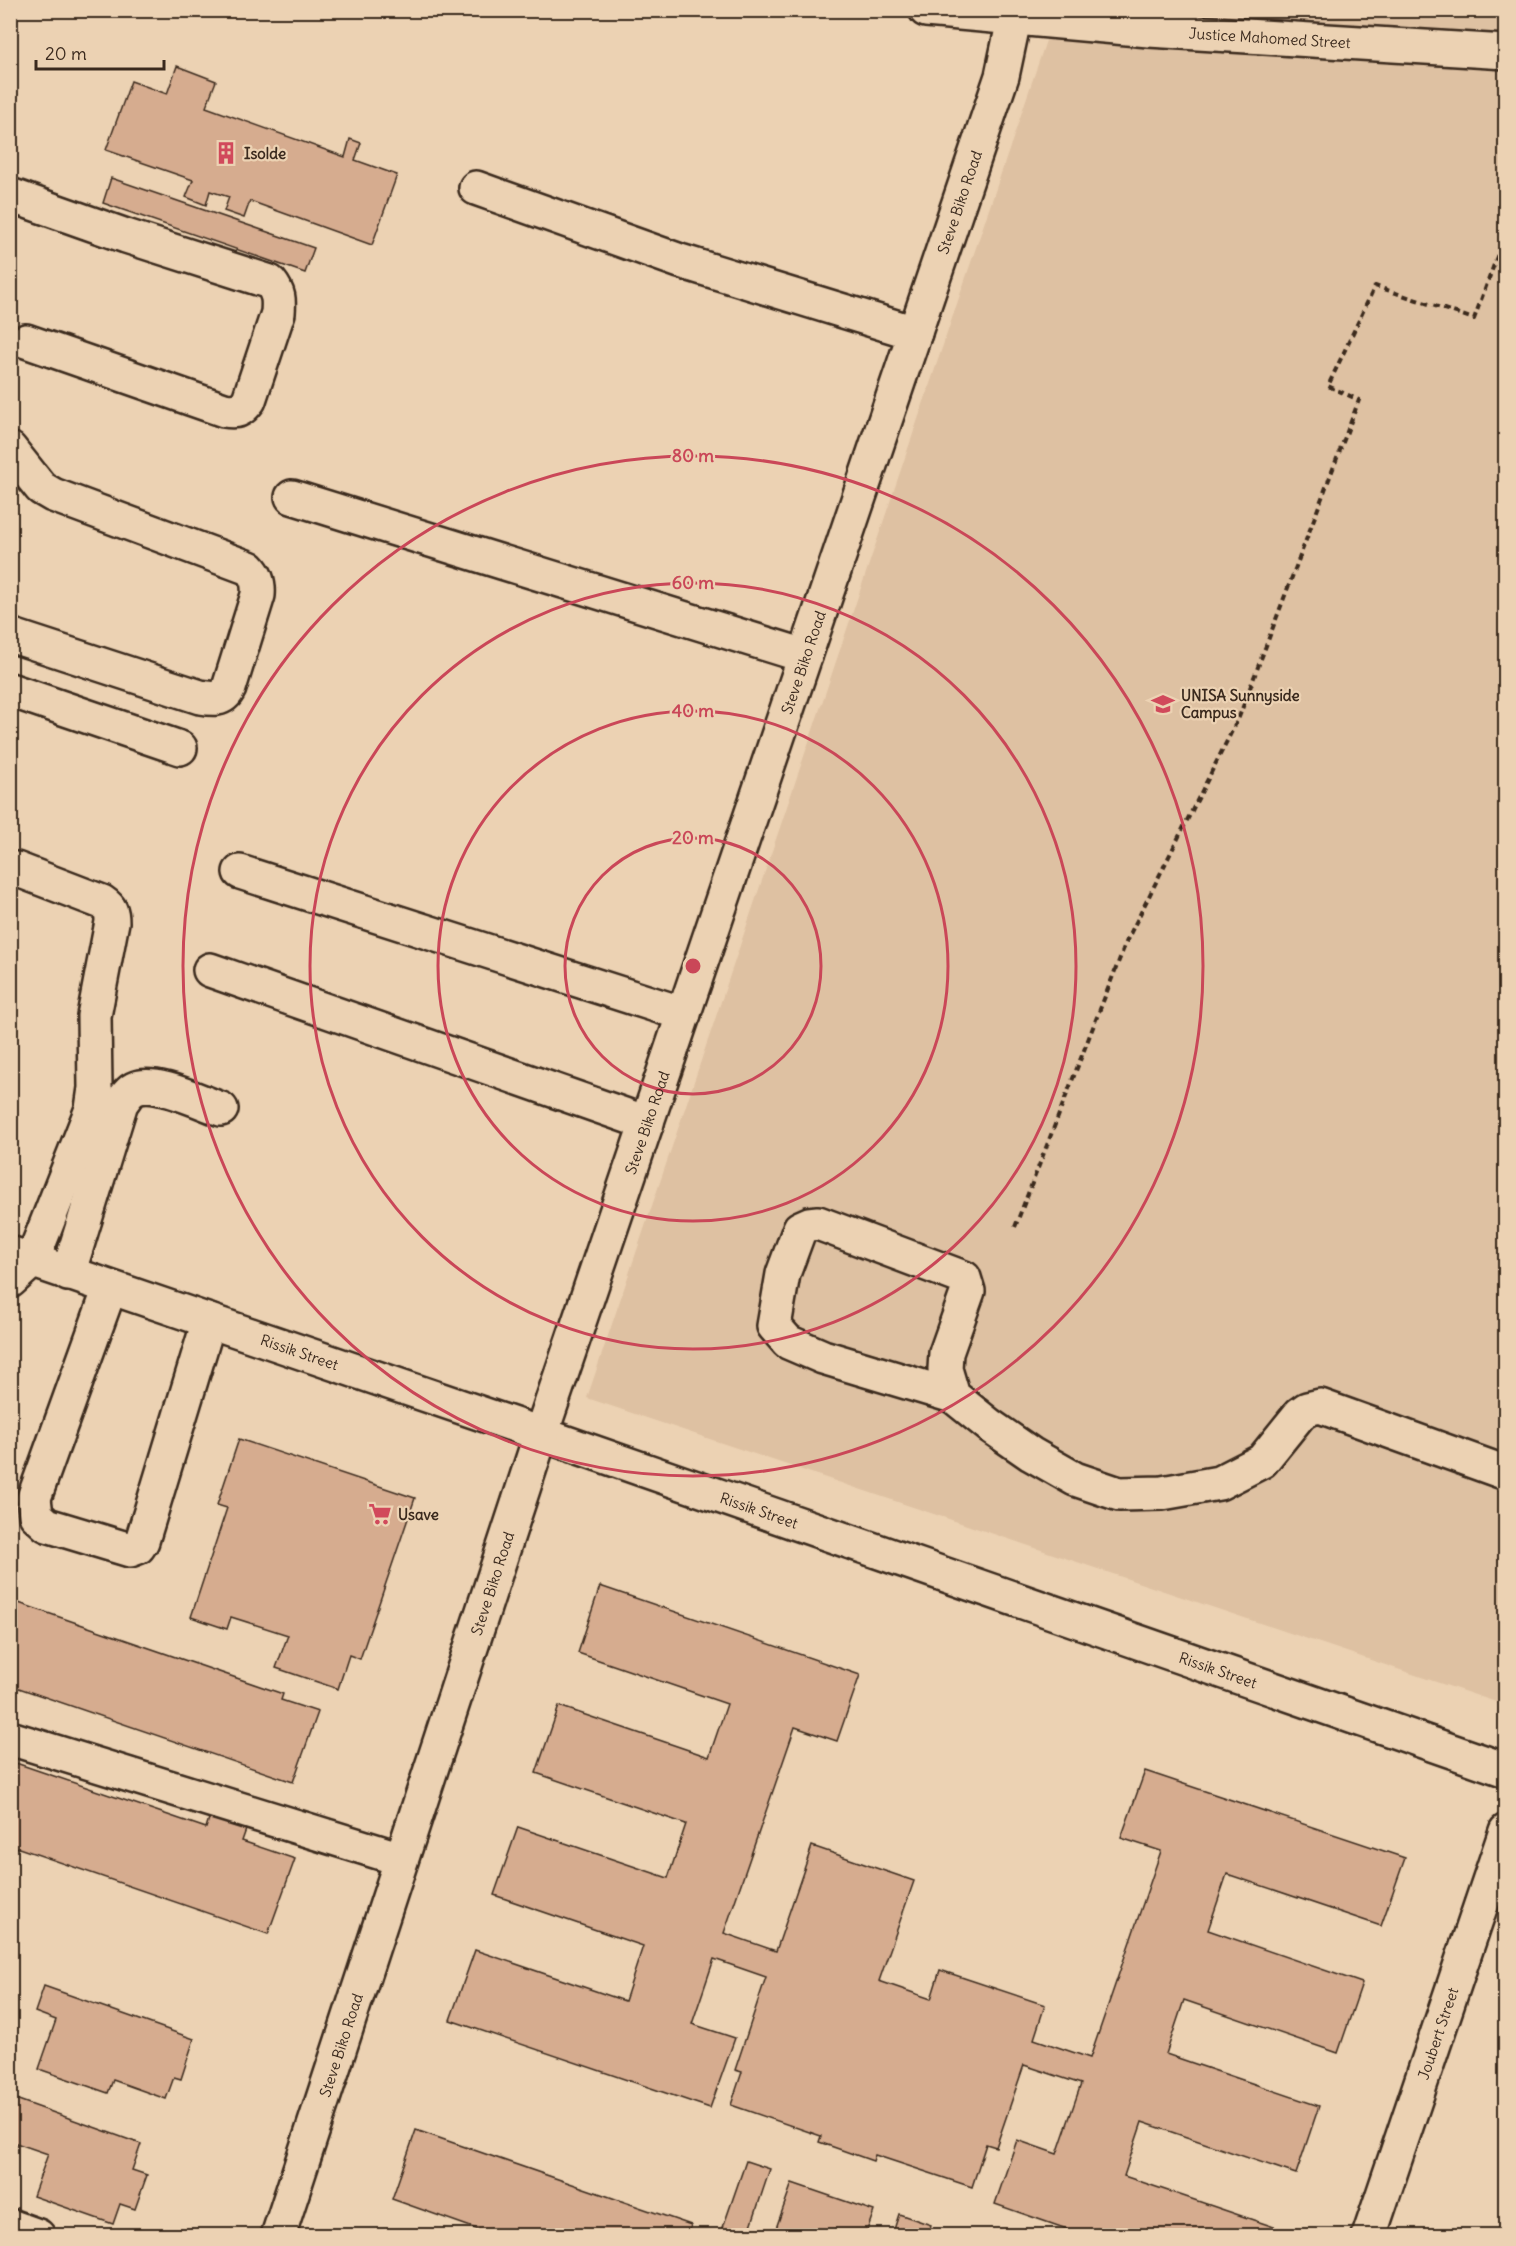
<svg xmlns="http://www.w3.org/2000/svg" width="1516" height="2246" viewBox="0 0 1516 2246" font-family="Delius,sans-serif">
	<rect width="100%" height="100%" fill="#ecd2b3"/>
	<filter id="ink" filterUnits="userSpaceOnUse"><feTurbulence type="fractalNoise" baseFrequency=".0167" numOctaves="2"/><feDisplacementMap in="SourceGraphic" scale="12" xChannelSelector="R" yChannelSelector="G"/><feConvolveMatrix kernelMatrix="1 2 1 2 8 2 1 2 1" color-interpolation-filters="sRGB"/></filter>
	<g filter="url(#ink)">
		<!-- built -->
		<polygon fill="#dec1a2" points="1056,11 1505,11 1505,1705 587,1398"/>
		<!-- building -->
		<g fill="#d6ac8f" stroke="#3b2a1e" stroke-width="1.5">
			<polygon points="177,66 216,81 206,107 345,157 350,139 361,143 355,160 397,175 372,245 250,201 244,218 224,211 229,197 210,191 206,205 186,197 193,180 106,150 131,81 167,94"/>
			<polygon points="111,178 314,248 305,273 103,203"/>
			<polygon points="239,1439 415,1498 360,1659 349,1655 338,1689 276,1668 288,1635 231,1617 227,1629 191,1617 227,1508 217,1505"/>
			<polygon points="600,1586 860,1675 837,1741 795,1727 724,1933 776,1951 812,1846 914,1881 879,1981 931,1999 940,1970 1045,2005 1034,2039 1090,2058 1161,1851 1121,1838 1145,1771 1405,1858 1381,1926 1227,1874 1208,1930 1362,1983 1338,2053 1184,2000 1166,2054 1319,2106 1296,2174 1142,2122 1124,2176 1277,2228 1274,2236 1087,2236 995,2204 1017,2140 1057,2154 1081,2084 1024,2065 996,2147 986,2144 972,2187 875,2155 873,2161 819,2142 821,2136 731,2105 742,2072 735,2070 766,1977 714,1959 692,2024 735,2038 710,2108 450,2020 475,1950 625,2001 643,1946 494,1895 518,1827 668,1878 686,1824 536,1773 559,1706 709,1757 727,1704 578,1653"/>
			<polygon points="10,1600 283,1694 281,1700 318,1712 293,1782 10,1685"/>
			<polygon points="10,1761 206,1828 211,1812 248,1824 242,1841 295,1859 268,1934 10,1845"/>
			<polygon points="44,1986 194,2039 181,2079 174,2077 166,2099 113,2080 108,2093 39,2069 56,2020 35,2012"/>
			<polygon points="10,2097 141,2144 132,2170 147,2175 135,2209 120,2204 113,2224 33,2196 48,2154 10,2141"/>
			<polygon points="416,2130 691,2225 688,2236 496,2236 392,2199"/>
			<polygon points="746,2161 770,2169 751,2226 774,2234 792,2183 874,2211 865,2236 720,2236"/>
			<polygon points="899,2214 931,2225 927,2236 892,2236"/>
		</g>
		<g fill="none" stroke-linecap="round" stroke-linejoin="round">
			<!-- minor casing -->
			<g stroke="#3b2a1e" stroke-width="38">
				<g id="minor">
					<polyline points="476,188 680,261 915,333"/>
					<path d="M10 195 126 236 270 282C279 293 279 300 278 313L249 400C241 411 237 412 224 410L26 341"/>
					<path d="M10 449 41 488 53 495 249 568C257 576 259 584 258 595L229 688C223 701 212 699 200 697L10 635"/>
					<polyline points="292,497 805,656"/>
					<polyline points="10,690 180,748"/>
					<polyline points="240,872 684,1014"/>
					<polyline points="210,970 647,1123"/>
					<path d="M68 1274 121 1103C125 1098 128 1092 134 1089 155 1079 200 1102 221 1109"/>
					<path d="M10 1281 32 1261 92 1109 95 1088 94 1016 112 922C112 912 111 908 102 902L16 869"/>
					<polyline points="110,1288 34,1498 36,1515 47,1525 130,1550 138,1547 142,1541 209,1321"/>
					<polyline points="953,1396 945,1369 946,1353 968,1291 964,1278 818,1223 809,1224 800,1228 783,1274 774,1326 788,1342 823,1357 953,1396 989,1425 1031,1454 1075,1479 1119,1494 1162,1493 1219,1483 1262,1461 1300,1414 1307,1409 1320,1406 1506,1473"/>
					<polyline points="10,1738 401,1859"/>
					<polyline points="10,2226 38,2236"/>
					<path id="s1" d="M1369 2236 1506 1831"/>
				</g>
			</g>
			<!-- major casing -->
			<g stroke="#3b2a1e" stroke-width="38">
				<g id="major">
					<path id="s2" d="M926 10 1149 30 1506 52"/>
					<path id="s3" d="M10 1253 541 1434 1506 1770"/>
					<path id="s4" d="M278 2236 541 1434 1002 76 1016 10"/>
				</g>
			</g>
			<!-- path -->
			<polyline stroke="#3b2a1e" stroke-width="4" stroke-dasharray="6 4.5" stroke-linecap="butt" points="1015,1227 1127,940 1239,717 1359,400 1328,386 1375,286 1474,319 1506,232"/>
			<!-- minor -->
			<use href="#minor" stroke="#ecd2b3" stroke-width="33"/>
			<!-- major -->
			<use href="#major" stroke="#ecd2b3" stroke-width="33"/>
		</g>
	</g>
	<!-- distance rings -->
	<g fill="none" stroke="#ca4758" stroke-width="3">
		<circle cx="693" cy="966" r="128"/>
		<circle cx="693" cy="966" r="255"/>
		<circle cx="693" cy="966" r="383"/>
		<circle cx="693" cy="966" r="510"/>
	</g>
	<!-- icons -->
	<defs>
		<g id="building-bare" transform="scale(1.8)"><path d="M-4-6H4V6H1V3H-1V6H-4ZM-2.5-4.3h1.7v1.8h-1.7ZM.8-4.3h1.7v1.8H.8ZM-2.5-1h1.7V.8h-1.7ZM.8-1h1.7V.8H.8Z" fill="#d1495b" stroke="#ecd2b3" stroke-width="2.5" paint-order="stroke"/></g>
		<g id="university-bare" transform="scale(1.8)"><path d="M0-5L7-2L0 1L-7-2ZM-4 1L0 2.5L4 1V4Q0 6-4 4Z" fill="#d1495b" stroke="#ecd2b3" stroke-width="2.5" paint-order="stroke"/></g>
		<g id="supermarket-bare" transform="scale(1.8)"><path d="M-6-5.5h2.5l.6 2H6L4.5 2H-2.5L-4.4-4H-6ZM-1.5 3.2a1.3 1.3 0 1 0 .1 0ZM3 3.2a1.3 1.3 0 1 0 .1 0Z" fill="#d1495b" stroke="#ecd2b3" stroke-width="2.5" paint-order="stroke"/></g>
	</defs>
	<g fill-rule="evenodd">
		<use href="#building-bare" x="226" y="153"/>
		<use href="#university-bare" x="1163" y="704"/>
		<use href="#supermarket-bare" x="380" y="1514"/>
	</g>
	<g text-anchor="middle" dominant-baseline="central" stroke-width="4.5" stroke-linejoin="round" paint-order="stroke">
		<!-- street labels -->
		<g font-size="15" fill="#3b2a1e" stroke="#ecd2b3">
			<text stroke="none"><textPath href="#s2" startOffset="345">Justice Mahomed Street</textPath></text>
			<text stroke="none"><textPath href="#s4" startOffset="2145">Steve Biko Road</textPath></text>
			<text stroke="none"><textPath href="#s4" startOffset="1659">Steve Biko Road</textPath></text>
			<text stroke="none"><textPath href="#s4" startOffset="1173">Steve Biko Road</textPath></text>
			<text stroke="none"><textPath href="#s3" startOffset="306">Rissik Street</textPath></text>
			<text stroke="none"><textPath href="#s3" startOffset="792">Rissik Street</textPath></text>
			<text stroke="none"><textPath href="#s4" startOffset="687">Steve Biko Road</textPath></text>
			<text stroke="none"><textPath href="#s3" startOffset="1278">Rissik Street</textPath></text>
			<text stroke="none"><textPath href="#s1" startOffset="214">Joubert Street</textPath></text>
			<text stroke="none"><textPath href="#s4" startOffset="201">Steve Biko Road</textPath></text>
		</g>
		<!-- poi labels -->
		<g font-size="15" font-weight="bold" fill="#3b2a1e" stroke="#ecd2b3" text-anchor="start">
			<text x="244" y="153">Isolde</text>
			<text x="1181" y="695">UNISA Sunnyside<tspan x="1181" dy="17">Campus</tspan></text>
			<text x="398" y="1514">Usave</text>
		</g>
	</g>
	<circle cx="693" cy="966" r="9" fill="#ca4758" stroke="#ecd2b3" stroke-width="3"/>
	<g font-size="18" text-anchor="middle" font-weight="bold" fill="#ca4758" stroke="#ecd2b3" stroke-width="4.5" stroke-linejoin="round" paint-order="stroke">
		<text x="693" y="462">80 m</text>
		<text x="693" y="589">60 m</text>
		<text x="693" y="717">40 m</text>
		<text x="693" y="844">20 m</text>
	</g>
	<!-- margin -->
	<rect width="1516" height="2246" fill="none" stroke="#ecd2b3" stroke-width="36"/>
	<rect x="18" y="18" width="1480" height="2210" fill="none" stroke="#3b2a1e" stroke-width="2" filter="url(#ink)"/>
	<!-- scale -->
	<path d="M36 60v9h128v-9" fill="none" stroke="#3b2a1e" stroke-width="3"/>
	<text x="45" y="60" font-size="18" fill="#3b2a1e" stroke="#ecd2b3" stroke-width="4.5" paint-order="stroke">20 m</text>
</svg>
